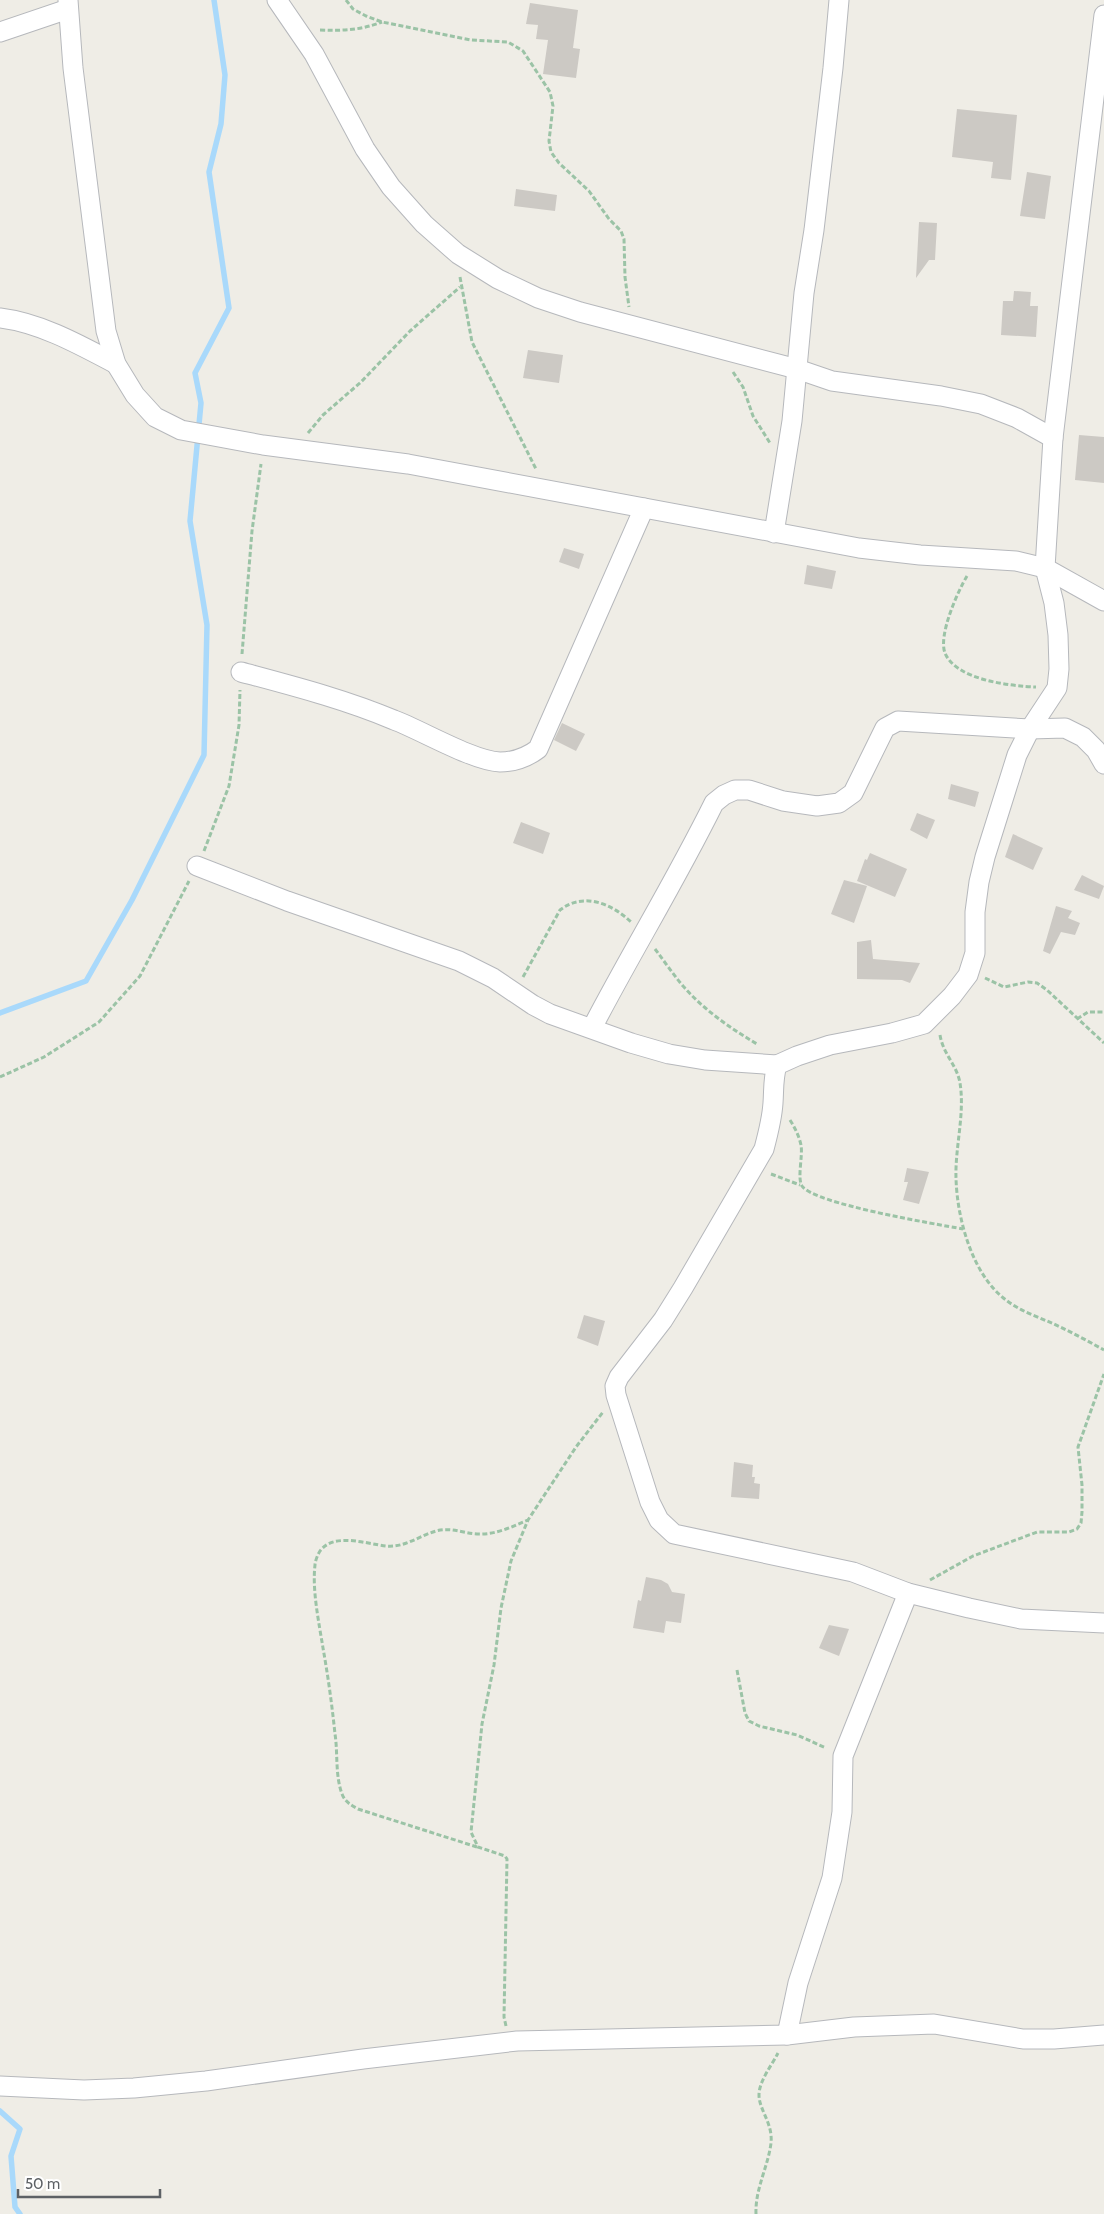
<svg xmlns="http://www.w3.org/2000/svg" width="1104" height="2214" viewBox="0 0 1104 2214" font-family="Cabin,sans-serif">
	<rect width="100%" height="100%" fill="#efede6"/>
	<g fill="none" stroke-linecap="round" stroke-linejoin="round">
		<!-- stream -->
		<g stroke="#a9d9fb" stroke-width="5.5">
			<polyline points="0,1013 86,981 132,900 204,755 207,625 190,521 201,403 195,373 229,308 209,172 221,124 225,75 214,0"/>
			<polyline points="0,2111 20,2129 11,2156 15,2207 20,2214"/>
		</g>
	</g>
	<!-- building -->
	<g fill="#ccc9c4">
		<polygon points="530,3 578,10 573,48 580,49 576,78 543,74 548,40 536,39 538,25 526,24"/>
		<polygon points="957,109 1017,115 1011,180 991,178 993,162 952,157"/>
		<polygon points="1027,172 1051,176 1045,219 1020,216"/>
		<polygon points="516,189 557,195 555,211 514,206"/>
		<polygon points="919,222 937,223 935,260 929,260 916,278"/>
		<polygon points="1014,291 1031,292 1030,306 1038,306 1036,337 1001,335 1003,301 1013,301"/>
		<polygon points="528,350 563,355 559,383 523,378"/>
		<polygon points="1079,435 1104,437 1104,483 1075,480"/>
		<polygon points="564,548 584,554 579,569 559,562"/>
		<polygon points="807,565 836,571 832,589 804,584"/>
		<polygon points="562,723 585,734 576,751 554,740"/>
		<polygon points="951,784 979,792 975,807 948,799"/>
		<polygon points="917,813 935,820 927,839 910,830"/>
		<polygon points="521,822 550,833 543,854 513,843"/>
		<polygon points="1013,834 1043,848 1033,870 1005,857"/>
		<polygon points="870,853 907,869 895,897 857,881 865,859 867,860"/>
		<polygon points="1082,875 1104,886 1099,899 1074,890"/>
		<polygon points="844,880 867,886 854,923 831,914"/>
		<polygon points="1056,906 1072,911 1068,918 1080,923 1075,935 1061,932 1050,954 1043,951"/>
		<polygon points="871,940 873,959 920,963 910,983 902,980 857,979 857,942"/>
		<polygon points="907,1168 929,1172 919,1204 903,1200 908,1182 904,1182"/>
		<polygon points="584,1315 605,1321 598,1346 577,1338"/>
		<polygon points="734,1462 753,1465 752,1477 755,1477 754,1483 760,1484 759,1499 731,1497"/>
		<polygon points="646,1577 661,1580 668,1584 672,1592 685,1594 681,1623 666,1621 664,1633 633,1628 638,1600 641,1601"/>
		<polygon points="829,1625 849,1629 839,1656 819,1648"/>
	</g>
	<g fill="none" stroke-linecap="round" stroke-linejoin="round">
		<!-- minor casing -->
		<g stroke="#b6b8bc" stroke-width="21">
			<g id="minor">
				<polyline points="68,0 73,68 106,331 116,364 135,395 155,417 181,430 263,445 408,464 859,548 920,555 1016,561 1045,568 1104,601"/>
				<polyline points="277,0 314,54 365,149 391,187 424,224 458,254 498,279 538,298 580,312 797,369 832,381 941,396 981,404 1017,418 1053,438"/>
				<path d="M1104 15 1053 438 1045 568 1054 603 1058 635 1059 669 1057 688 1030 729 1017 755 985 857 979 882 975 912V953L968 975 952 996 924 1024 892 1033 830 1045 797 1056 777 1065C773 1078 774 1089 773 1103 772 1119 768 1134 764 1149L683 1288 663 1320 619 1377 615 1386 616 1395 650 1502 659 1520 674 1534 853 1572 908 1593 969 1608 1021 1619 1104 1623"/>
				<polyline points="0,32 68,9"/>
				<path d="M0 318C41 323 80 345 116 364"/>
				<polyline points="774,533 792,421 804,293 814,230 833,68 839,0"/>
				<path d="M241 672C293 686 344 699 394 720 421 730 473 761 500 762 515 762 526 758 538 749L644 508"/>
				<polyline points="197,866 287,901 459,961 493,978 533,1005 550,1014 631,1043 669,1054 705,1060 777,1065"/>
				<path d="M592 1028C631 953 676 880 714 803L724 795 735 790H749L783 801 817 806 839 803 853 793 885 728 898 721 1030 729 1065 728 1083 737 1096 750 1104 764"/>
				<polyline points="787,2035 798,1983 832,1878 842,1812 843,1756 908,1593"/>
				<polyline points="0,2086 84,2090 134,2088 206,2081 363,2059 517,2041 787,2035 854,2027 934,2024 1023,2039 1054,2039 1104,2035"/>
			</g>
		</g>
		<!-- path -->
		<g stroke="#9bc3a6" stroke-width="3" stroke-dasharray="5 2.5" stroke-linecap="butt">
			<polyline points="346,0 353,9 366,16 382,22 471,40 508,42 523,51 550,92 553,106 549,141 551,152 559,163 589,191 609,219 621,231 624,239 625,277 629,307"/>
			<path d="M320 30C343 31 361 30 382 22"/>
			<polyline points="460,277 472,342 536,469"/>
			<polyline points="733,372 743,387 753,416 770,443"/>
			<polyline points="308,433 323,415 361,382 410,331 460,287"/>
			<path d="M967 576C958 591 938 635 945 653 956 680 1010 686 1036 687"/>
			<polyline points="242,654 252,531 261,464"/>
			<polyline points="204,851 229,786 239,725 240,690"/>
			<path d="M655 949C664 961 673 974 683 986 704 1010 730 1028 757 1044"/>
			<path d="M523 977 560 910C583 892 611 903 631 922"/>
			<polyline points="985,978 1004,987 1028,982 1037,983 1047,990 1104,1043"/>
			<polyline points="1077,1019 1088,1012 1104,1012"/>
			<path d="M940 1035C943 1054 957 1065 960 1083 965 1114 955 1147 956 1178 957 1218 972 1275 1006 1300 1020 1311 1038 1317 1054 1324 1071 1332 1088 1341 1104 1350"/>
			<polyline points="0,1077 44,1057 99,1022 140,976 189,881"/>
			<path d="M790 1120C795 1128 799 1136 801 1145 803 1156 797 1178 802 1186 814 1204 936 1224 963 1229"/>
			<polyline points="771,1174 800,1185"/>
			<polyline points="930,1580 973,1556 1037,1532 1069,1532 1077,1529 1081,1523 1082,1512 1082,1485 1078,1447 1104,1374"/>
			<polyline points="737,1670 745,1713 749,1721 759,1726 797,1735 826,1748"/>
			<path d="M477 1847 358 1809C351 1805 345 1802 342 1794 335 1775 338 1753 335 1734 332 1705 328 1676 323 1648 319 1623 312 1590 315 1565 315 1561 318 1554 320 1551 334 1532 367 1544 386 1546 404 1548 419 1536 436 1531 451 1527 462 1533 477 1534 495 1535 512 1527 528 1520"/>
			<polyline points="506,2026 504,2017 507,1859 505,1856 478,1847 471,1832 482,1724 494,1665 501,1608 511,1561 528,1520 576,1447 603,1412"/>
			<path d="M756 2214C755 2189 768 2167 771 2143 773 2123 759 2110 759 2095 759 2081 772 2065 778 2053"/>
		</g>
		<!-- minor -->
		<use href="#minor" stroke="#fff" stroke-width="19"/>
	</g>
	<!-- scale -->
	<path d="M18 2189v8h142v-8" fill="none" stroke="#5d6165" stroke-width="2.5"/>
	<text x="25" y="2189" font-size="15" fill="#5d6165" stroke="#ffffff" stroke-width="4" paint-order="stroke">50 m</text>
</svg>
